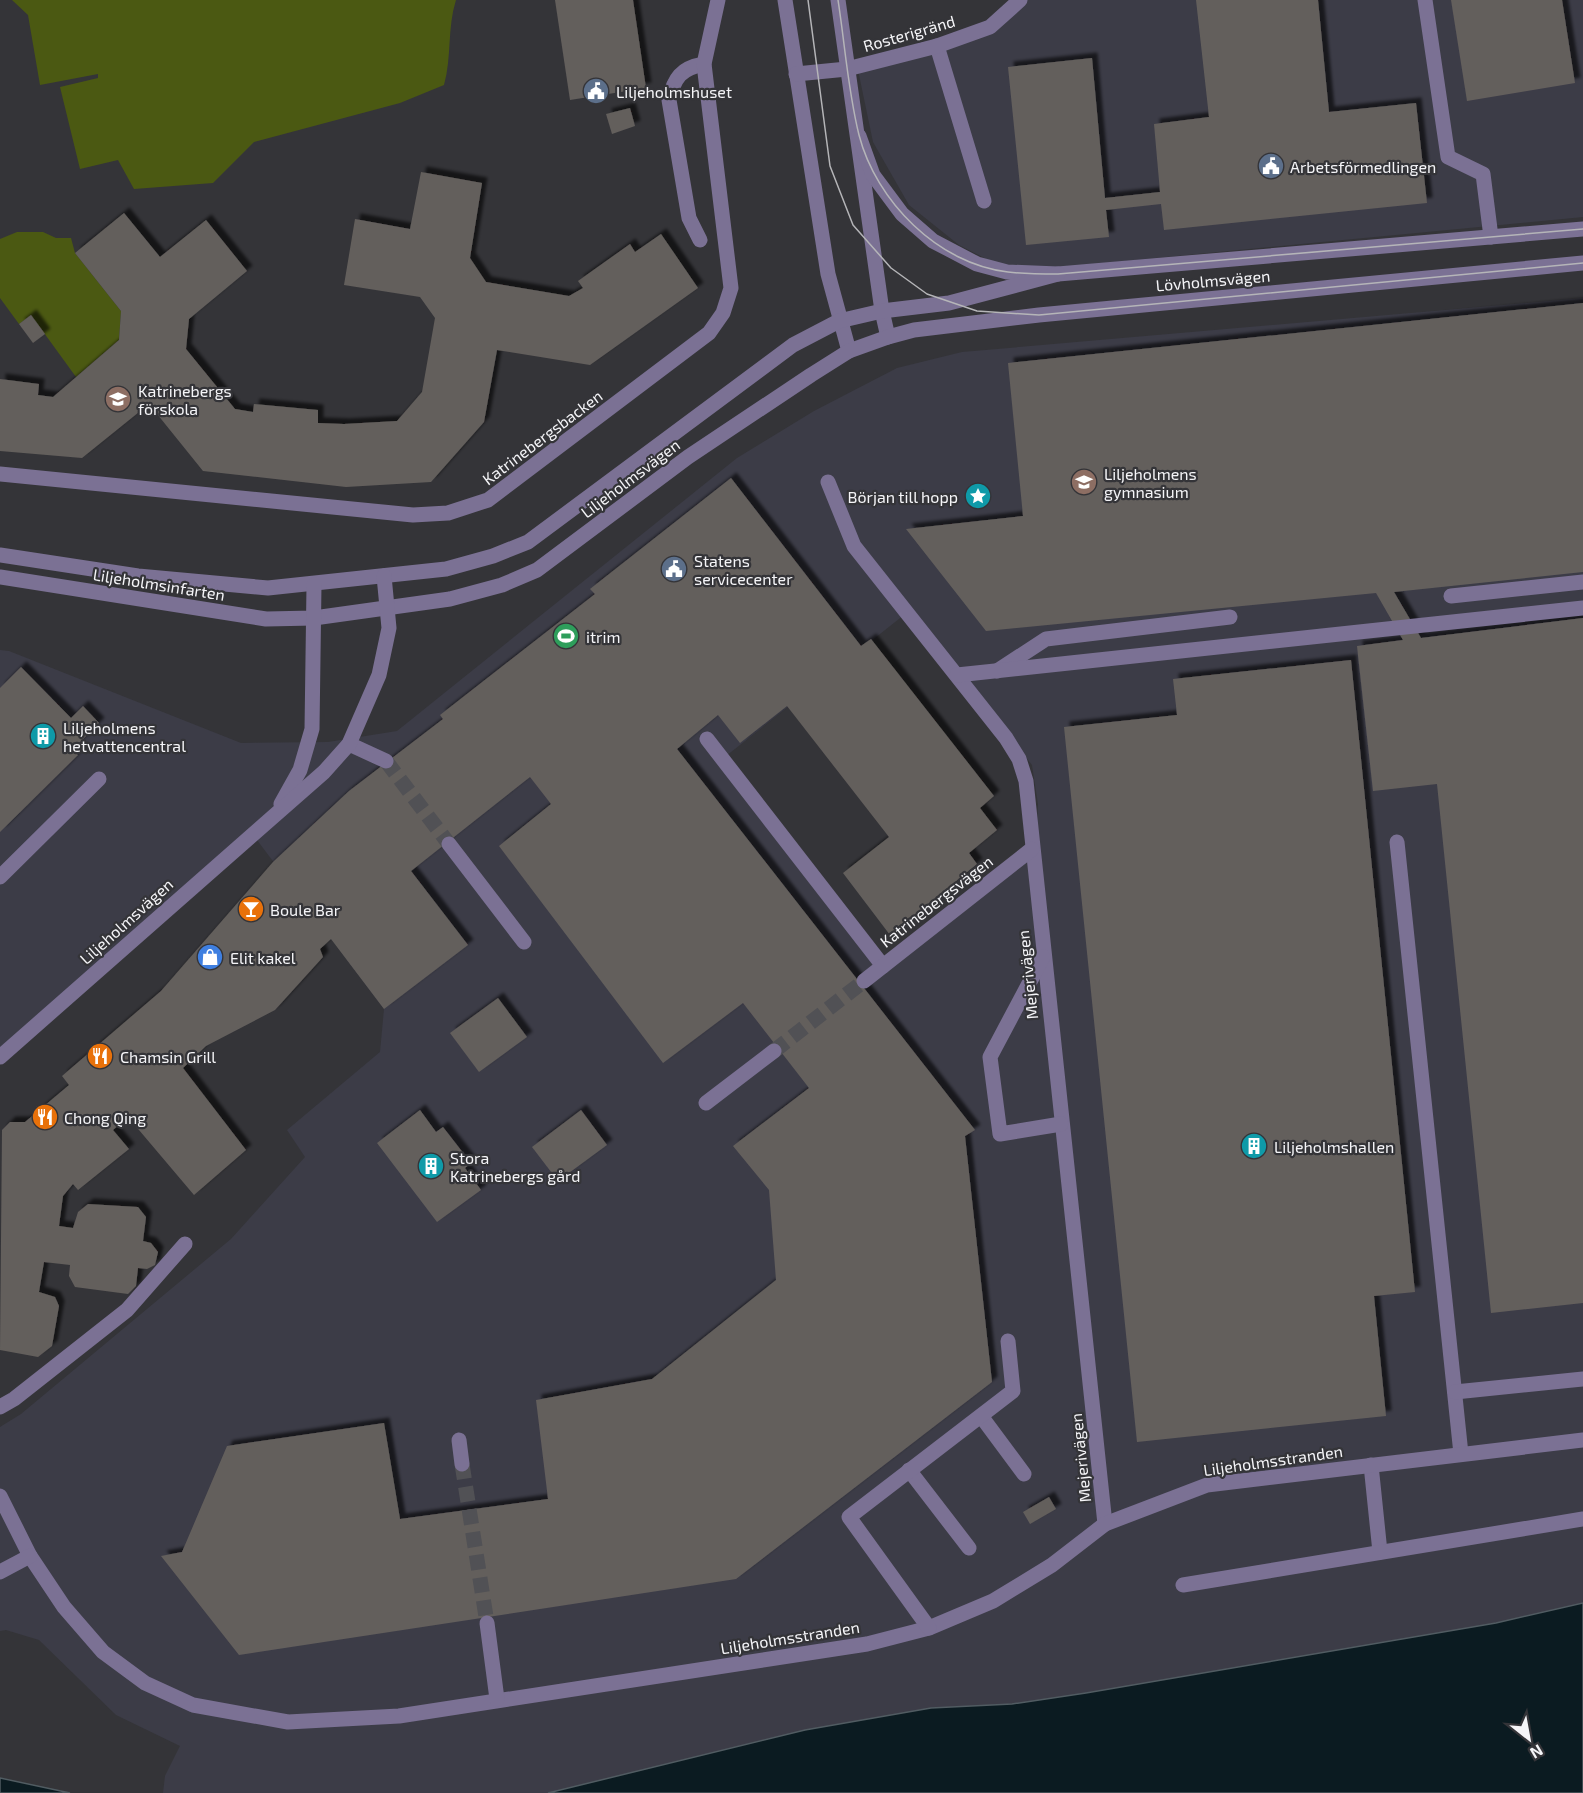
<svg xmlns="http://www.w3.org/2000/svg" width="1583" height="1793" viewBox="0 0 1583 1793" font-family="'Exo 2',sans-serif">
	<defs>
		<filter id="shadow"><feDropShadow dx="5.5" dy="-5.5" stdDeviation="1.5" flood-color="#0009"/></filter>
	</defs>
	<rect width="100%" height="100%" fill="#343438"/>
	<!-- built -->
	<g fill="#3c3c47" fill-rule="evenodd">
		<polygon points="1015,0 1583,0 1583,217 1031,270 996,264 959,245 909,205 873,142 858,70 992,22"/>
		<path d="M1583 298V1603L1496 1623 1086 1693 1012 1704 931 1708 805 1730 548 1793H163L165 1776 180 1746 116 1715 39 1640 6 1630 0 1631V1427L21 1414 231 1239 305 1157 287 1130 380 1052 384 1009 251 832 0 1056V650L9 651 241 743 328 742 397 731 737 458 814 411 897 368 962 352ZM909 611 1032 765 1038 804 1036 842 884 964 726 756Z"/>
	</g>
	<!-- green -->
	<g fill="#4b5912">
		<path d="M12 0H456C447 28 452 57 444 85L400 103 254 142 213 183 134 189 118 160 80 169 60 87 98 78V74L40 85 28 15Z"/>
		<polygon points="17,232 43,232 56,238 71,238 75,253 121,311 119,340 76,377 31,315 19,324 0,298 0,239"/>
	</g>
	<!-- water -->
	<g fill="#0b1b21" stroke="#515c62" stroke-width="1.5">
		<polygon points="1583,1603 1583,1793 548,1793 805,1730 931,1708 1012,1704 1086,1693 1496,1623"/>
		<polygon points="0,1778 70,1793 0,1793"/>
	</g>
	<!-- building -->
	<g fill="#635f5c" filter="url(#shadow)">
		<polygon points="555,0 633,0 646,88 570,100"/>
		<polygon points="1196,0 1318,0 1329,112 1416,103 1427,203 1164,230 1161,204 1106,210 1109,237 1026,245 1008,67 1092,58 1105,198 1160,192 1154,124 1209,117"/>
		<polygon points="1451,0 1562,0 1575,83 1467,101"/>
		<polygon points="630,108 635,126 612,134 606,114"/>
		<polygon points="421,172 482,183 470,258 486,282 569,296 583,288 578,281 630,244 635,252 661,234 698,288 590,365 497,350 484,422 431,482 346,487 203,471 149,404 82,458 0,451 0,379 39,384 38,395 53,397 119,340 121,311 75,253 124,213 160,257 206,220 247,271 189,319 186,349 235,409 253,412 254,404 318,410 318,423 344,424 397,421 422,392 435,318 420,297 344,285 355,219 410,229"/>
		<polygon points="1583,303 1583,572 1394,592 1421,638 1583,618 1583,1303 1491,1313 1437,784 1373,791 1357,646 1403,640 1376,593 986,631 906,529 1023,516 1008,363"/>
		<polygon points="31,315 45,334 33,343 19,324"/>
		<polygon points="731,478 861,646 871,639 994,796 980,808 997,830 969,853 977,864 890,935 843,873 889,837 787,706 740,743 718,715 677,749 975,1130 965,1136 992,1382 736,1579 239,1655 161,1556 182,1552 227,1446 384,1423 400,1519 548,1499 536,1400 652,1379 776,1280 769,1190 733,1146 809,1088 743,1003 663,1063 499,846 551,804 530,777 411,871 468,945 384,1009 331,939 320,949 323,957 275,1010 206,1046 183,1068 246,1150 194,1195 128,1117 113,1130 129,1149 78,1190 73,1184 63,1196 59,1226 73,1228 78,1212 88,1204 138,1207 146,1217 143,1241 151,1243 158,1252 155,1265 147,1269 138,1268 136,1286 128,1294 75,1287 69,1276 70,1265 44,1262 39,1292 55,1297 59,1306 52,1346 38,1357 0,1350 2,1130 10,1122 25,1122 69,1085 62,1076 161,991 273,862 349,791 443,719 440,715 595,594 590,589"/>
		<polygon points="1351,660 1415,1292 1374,1296 1386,1416 1137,1442 1064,727 1177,715 1173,679"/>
		<polygon points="21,667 71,718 83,706 99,723 72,750 78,755 0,832 0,688"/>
		<polygon points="498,998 527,1037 479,1072 450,1033"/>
		<polygon points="420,1110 436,1132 443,1127 471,1163 465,1168 481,1190 437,1222 377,1143"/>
		<polygon points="581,1110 607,1145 558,1181 532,1147"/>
		<polygon points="1049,1497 1056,1509 1030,1524 1023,1512"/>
	</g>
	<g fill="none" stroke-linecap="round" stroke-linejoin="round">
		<!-- minor-tunnel -->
		<g stroke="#515155" stroke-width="15" stroke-dasharray="15 8" stroke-linecap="butt">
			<polyline points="386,761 449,844"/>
			<polyline points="774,1051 864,981"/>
			<polyline points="462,1464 487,1623"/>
		</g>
		<!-- minor -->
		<g stroke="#7b7194" stroke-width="15">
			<polyline points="785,0 828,274 849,351"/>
			<polyline points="838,0 882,311 888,337"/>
			<polyline points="1425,0 1448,157 1483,174 1491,237"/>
			<polyline points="937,46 984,201"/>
			<polyline points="796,74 847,69 937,46 990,27 1020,0"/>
			<polyline points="859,136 873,175 902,214 933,241 977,264 1007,272 1058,274 1583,229"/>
			<path d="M700 240 689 218 669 100C674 78 681 68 704 64"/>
			<polyline points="0,474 413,515 448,513 488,500 709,333 723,313 731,288 704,64 718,0"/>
			<polyline points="828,482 854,546 1006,738 1019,759 1026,781 1105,1524"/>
			<polyline points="0,555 138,576 268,588 446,569 493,556 528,542 793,345 839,321 882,311 949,303 1058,274"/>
			<polyline points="0,577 266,619 314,618 450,599 502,585 537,570 688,457 811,375 849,351 888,337 914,330 1039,315 1583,263"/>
			<polyline points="1451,596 1583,582"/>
			<polyline points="997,671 1046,639 1230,617"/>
			<polyline points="957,675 1583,608"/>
			<polyline points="707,739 883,966"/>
			<polyline points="349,744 386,761"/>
			<polyline points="281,804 300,770 312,729 314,585"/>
			<polyline points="1397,842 1461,1454"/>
			<polyline points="449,844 524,942"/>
			<polyline points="0,877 99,779"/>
			<polyline points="1043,957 990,1057 1000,1134 1061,1124"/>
			<polyline points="864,981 1032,849"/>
			<polyline points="0,1057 324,772 349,744 379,675 389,628 384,576"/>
			<polyline points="706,1103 774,1051"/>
			<polyline points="1455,1392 1583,1379"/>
			<polyline points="0,1407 14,1399 127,1310 185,1244"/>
			<polyline points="981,1416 1024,1474"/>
			<polyline points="459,1440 462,1464"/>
			<polyline points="1371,1465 1380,1552"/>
			<polyline points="909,1470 969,1548"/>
			<polyline points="0,1496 30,1556 64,1607 103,1652 145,1683 193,1705 288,1722 399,1716 867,1644 929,1628 993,1601 1052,1565 1105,1524 1207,1485 1583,1440"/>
			<polyline points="0,1572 30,1556"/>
			<polyline points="1183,1585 1583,1519"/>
			<polyline points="487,1623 497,1699"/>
			<polyline points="929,1628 849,1517 1013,1391 1008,1341"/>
		</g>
		<!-- tram -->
		<g stroke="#b5b5b8" stroke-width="1.5">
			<polyline points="808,0 830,166 853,225 891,268 927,294 977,311 1039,315 1583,263"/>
			<path d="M838 0C845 45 848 91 859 135 876 201 938 264 1008 272 1025 274 1042 274 1058 274L1583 229"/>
		</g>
	</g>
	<!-- icons -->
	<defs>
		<g id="civic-disc" transform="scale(1.35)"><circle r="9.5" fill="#5c6f8a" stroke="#343438"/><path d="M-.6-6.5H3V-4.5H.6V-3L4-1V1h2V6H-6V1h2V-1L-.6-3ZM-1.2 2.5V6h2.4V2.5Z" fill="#fff"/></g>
		<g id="school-disc" transform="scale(1.35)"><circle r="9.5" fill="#8d6e63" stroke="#343438"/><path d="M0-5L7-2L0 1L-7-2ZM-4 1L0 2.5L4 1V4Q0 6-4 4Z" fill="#fff"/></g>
		<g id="sight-disc" transform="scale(1.35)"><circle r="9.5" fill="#0f9aa8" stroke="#343438"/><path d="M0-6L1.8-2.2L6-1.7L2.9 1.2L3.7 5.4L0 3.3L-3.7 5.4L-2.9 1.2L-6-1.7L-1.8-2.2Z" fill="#fff"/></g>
		<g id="stadium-disc" transform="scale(1.35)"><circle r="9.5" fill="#2e9e5b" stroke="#343438"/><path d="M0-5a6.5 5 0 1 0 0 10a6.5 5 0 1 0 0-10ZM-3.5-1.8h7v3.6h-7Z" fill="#fff"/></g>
		<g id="building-disc" transform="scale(1.35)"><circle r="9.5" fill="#0f9aa8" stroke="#343438"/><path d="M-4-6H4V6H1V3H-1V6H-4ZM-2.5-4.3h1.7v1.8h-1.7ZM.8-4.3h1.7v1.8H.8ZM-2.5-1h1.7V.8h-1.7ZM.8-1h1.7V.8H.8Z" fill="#fff"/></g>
		<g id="bar-disc" transform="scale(1.35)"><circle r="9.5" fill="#e8710a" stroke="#343438"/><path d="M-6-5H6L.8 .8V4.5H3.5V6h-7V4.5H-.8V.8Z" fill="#fff"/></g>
		<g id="shop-disc" transform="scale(1.35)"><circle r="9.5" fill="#3f7fe0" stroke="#343438"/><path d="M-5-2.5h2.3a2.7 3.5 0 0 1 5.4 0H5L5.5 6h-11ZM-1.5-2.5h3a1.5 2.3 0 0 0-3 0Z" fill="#fff"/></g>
		<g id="restaurant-disc" transform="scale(1.35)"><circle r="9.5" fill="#e8710a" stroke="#343438"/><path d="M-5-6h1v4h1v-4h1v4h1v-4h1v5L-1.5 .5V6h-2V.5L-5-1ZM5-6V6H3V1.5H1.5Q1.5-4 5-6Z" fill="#fff"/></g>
	</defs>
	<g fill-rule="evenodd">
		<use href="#civic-disc" x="596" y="91"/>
		<use href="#civic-disc" x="1271" y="166"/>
		<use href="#school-disc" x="118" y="399"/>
		<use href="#school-disc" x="1084" y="482"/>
		<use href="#sight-disc" x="978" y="496"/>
		<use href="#civic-disc" x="674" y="569"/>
		<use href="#stadium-disc" x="566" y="636"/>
		<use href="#building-disc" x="43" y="736"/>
		<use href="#bar-disc" x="251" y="909"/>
		<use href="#shop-disc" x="210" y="957"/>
		<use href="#restaurant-disc" x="100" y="1056"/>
		<use href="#restaurant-disc" x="45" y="1117"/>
		<use href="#building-disc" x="1254" y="1146"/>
		<use href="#building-disc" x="431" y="1166"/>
	</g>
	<g text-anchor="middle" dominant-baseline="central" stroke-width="4.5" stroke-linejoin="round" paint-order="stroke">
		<!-- street labels -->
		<g font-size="16" fill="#f5f5f8" stroke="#343438">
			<text transform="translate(909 33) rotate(-16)">Rosterigränd</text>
			<text transform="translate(1213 280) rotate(-5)">Lövholmsvägen</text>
			<text transform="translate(542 437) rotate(-37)">Katrinebergsbacken</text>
			<text transform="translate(630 478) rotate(-37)">Liljeholmsvägen</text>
			<text transform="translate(159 584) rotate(9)">Liljeholmsinfarten</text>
			<text transform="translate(936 901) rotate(-38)">Katrinebergsvägen</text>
			<text transform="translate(126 921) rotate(-42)">Liljeholmsvägen</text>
			<text transform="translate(1027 975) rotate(-96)">Mejerivägen</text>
			<text transform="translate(1080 1458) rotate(-96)">Mejerivägen</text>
			<text transform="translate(1273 1460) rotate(-8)">Liljeholmsstranden</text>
			<text transform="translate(790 1637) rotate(-9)">Liljeholmsstranden</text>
		</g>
		<!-- poi labels -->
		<g font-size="16" fill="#f5f5f8" stroke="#343438" text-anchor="start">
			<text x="616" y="91">Liljeholmshuset</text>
			<text x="1290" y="166">Arbetsförmedlingen</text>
			<text x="138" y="390">Katrinebergs<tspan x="138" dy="18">förskola</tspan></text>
			<text x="1104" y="473">Liljeholmens<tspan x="1104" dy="18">gymnasium</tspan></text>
			<text x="958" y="496" text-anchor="end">Början till hopp</text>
			<text x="694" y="560">Statens<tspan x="694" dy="18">servicecenter</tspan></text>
			<text x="586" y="636">itrim</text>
			<text x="63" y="727">Liljeholmens<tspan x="63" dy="18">hetvattencentral</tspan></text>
			<text x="270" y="909">Boule Bar</text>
			<text x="230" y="957">Elit kakel</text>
			<text x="120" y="1056">Chamsin Grill</text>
			<text x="64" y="1117">Chong Qing</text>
			<text x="1274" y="1146">Liljeholmshallen</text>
			<text x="450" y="1157">Stora<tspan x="450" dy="18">Katrinebergs gård</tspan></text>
		</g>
	</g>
	<!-- north arrow -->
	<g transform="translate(1529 1739) rotate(149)" stroke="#343438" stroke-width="4.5" paint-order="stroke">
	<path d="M0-4.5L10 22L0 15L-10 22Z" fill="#f5f5f8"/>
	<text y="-9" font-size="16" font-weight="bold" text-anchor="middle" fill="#f5f5f8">N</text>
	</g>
</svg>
